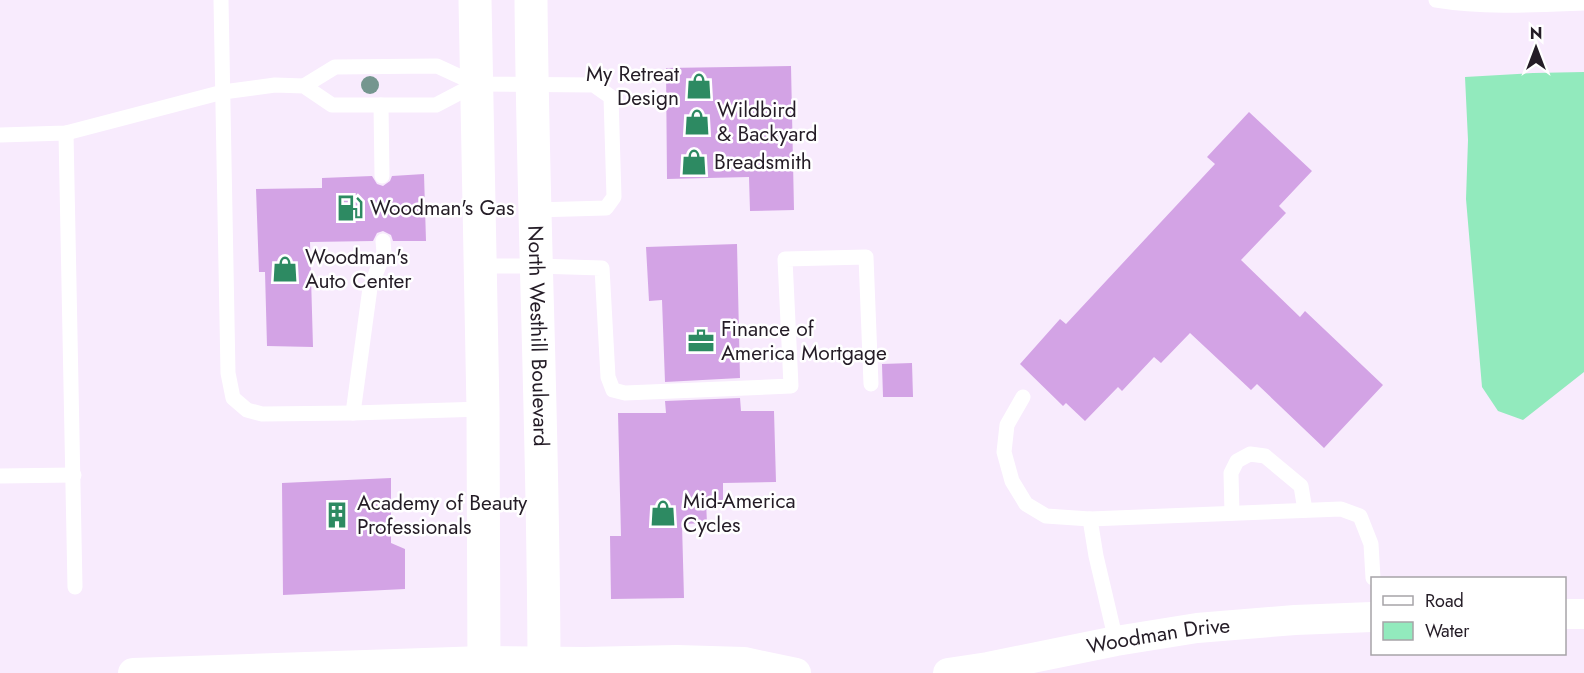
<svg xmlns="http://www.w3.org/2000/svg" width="1584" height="673" viewBox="0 0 1584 673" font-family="Jost,sans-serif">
	<rect width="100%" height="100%" fill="#f8ebfd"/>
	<!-- water -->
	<polygon fill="#92eabd" points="1584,72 1584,372 1523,420 1498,411 1482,387 1466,199 1468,140 1465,77 1533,73"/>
	<!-- building -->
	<g fill="#d3a3e5">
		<polygon points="791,66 794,210 750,211 749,177 667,179 666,68"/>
		<polygon points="1249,112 1312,171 1279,206 1286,213 1241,260 1300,317 1305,311 1383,385 1324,448 1257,384 1251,390 1190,333 1161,363 1154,357 1122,391 1118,387 1085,421 1066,403 1063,406 1020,364 1060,319 1066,324 1215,164 1207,157"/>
		<polygon points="424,174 426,241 393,241 391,235 383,231 377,233 373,241 310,242 313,347 267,346 265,272 259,272 256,189 322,188 322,178 372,176 377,184 383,186 390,181 392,176"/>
		<polygon points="737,244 740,378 665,382 662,300 649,301 646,247"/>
		<polygon points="912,363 913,397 883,397 882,364"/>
		<polygon points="740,398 741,411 774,411 776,482 723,483 723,501 706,502 707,523 682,524 684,598 611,599 610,536 621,536 618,413 666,413 665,401"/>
		<polygon points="391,478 391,543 405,549 405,589 283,595 282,483"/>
	</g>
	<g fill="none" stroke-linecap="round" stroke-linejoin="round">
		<!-- lane -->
		<g stroke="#fff" stroke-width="15">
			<polyline points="221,0 228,373 233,398 247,410 262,414 353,413 483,409"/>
			<path d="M1436 0C1485 8 1534 5 1584 3"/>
			<polyline points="304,86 335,67 437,66 476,84 594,85 611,97 614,197 606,208 535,210"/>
			<polyline points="381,105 382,176"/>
			<polyline points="66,133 75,587"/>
			<polyline points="0,135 66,133 223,92 275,85 304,86 332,105 436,105 476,84"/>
			<polyline points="479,266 536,266 602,268 608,377 613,390 625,393 791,386 785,259 866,257 871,384"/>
			<polyline points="1023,397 1007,425 1004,452 1012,481 1026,504 1046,516 1090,519"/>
			<polyline points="353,413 370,288 384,253 383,241"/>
			<polyline points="0,476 74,475"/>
			<polyline points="1232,513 1231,473 1237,461 1250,454 1265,456 1301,486 1305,510"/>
			<polyline points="1116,641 1096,556 1090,519 1341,509 1360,516 1371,544 1373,578"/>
		</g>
		<!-- street -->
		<g stroke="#fff" stroke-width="30">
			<polyline points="1564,614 1584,614"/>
			<polyline points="133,673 484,661 584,662 677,660 744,662 796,673"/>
			<path id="s1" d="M948 673 988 667 1116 641 1197 628 1295 620 1372 617"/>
		</g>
		<!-- secondary -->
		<g stroke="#fff" stroke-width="33">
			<polyline points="475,0 483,409 484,673"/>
			<path id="s2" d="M531 0C533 224 544 449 544 673"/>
		</g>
	</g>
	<!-- trees -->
	<circle fill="#75968f" cx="370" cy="85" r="9"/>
	<!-- icons -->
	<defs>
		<g id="shop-bare" transform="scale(2.07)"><path d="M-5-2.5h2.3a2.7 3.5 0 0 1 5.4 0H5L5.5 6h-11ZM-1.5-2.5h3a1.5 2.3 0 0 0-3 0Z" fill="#2d8a62" stroke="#fff" stroke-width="2.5" paint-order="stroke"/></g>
		<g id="fuel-bare" transform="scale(2.07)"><path d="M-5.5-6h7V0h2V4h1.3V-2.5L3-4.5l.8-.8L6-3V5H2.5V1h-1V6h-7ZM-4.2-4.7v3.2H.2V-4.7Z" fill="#2d8a62" stroke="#fff" stroke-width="2.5" paint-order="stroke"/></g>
		<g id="office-bare" transform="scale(2.07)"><path d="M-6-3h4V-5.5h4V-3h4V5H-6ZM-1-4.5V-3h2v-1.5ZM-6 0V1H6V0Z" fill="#2d8a62" stroke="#fff" stroke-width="2.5" paint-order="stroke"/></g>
		<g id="building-bare" transform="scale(2.07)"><path d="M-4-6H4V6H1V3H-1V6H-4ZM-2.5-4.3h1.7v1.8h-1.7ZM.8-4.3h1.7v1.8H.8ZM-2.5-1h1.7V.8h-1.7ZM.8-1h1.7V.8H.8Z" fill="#2d8a62" stroke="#fff" stroke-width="2.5" paint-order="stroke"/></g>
	</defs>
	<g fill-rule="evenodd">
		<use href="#shop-bare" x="699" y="86"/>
		<use href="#shop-bare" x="697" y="122"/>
		<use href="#shop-bare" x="694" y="162"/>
		<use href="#fuel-bare" x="350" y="208"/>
		<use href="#shop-bare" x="285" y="269"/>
		<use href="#office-bare" x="701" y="341"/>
		<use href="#shop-bare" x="663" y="513"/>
		<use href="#building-bare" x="337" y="515"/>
	</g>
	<g text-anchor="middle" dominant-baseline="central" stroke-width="5" stroke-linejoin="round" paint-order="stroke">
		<!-- poi labels -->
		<g font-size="21" fill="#241c26" stroke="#fff" text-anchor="start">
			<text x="679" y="74" text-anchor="end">My Retreat<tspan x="679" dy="24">Design</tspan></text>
			<text x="717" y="110">Wildbird<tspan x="717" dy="24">&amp; Backyard</tspan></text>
			<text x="714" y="162">Breadsmith</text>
			<text x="370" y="208">Woodman's Gas</text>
			<text x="305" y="257">Woodman's<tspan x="305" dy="24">Auto Center</tspan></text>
			<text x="721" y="329">Finance of<tspan x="721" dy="24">America Mortgage</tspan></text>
			<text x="683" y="501">Mid-America<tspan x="683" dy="24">Cycles</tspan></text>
			<text x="357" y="503">Academy of Beauty<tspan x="357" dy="24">Professionals</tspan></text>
		</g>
		<!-- street labels -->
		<g font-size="21" fill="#241c26" stroke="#fff">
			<text stroke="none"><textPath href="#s2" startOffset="336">North Westhill Boulevard</textPath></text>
			<text stroke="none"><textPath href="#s1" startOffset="214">Woodman Drive</textPath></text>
		</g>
	</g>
	<!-- legend -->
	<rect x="1371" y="577" width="195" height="78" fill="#ffffff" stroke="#a7a4a8" stroke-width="1.5"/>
	<rect x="1383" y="596" width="30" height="9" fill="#ffffff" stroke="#a7a4a8" stroke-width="1.5"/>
	<text x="1425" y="607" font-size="18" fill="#241c26">Road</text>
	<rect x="1383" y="622" width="30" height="18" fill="#92eabd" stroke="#a7a4a8" stroke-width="1.5"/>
	<text x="1425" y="637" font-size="18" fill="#241c26">Water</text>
	<!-- north arrow -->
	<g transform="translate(1536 48)" stroke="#ffffff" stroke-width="4.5" paint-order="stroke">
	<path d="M0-4.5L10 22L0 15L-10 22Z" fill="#241c26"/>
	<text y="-9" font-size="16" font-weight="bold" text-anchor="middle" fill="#241c26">N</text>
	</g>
</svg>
